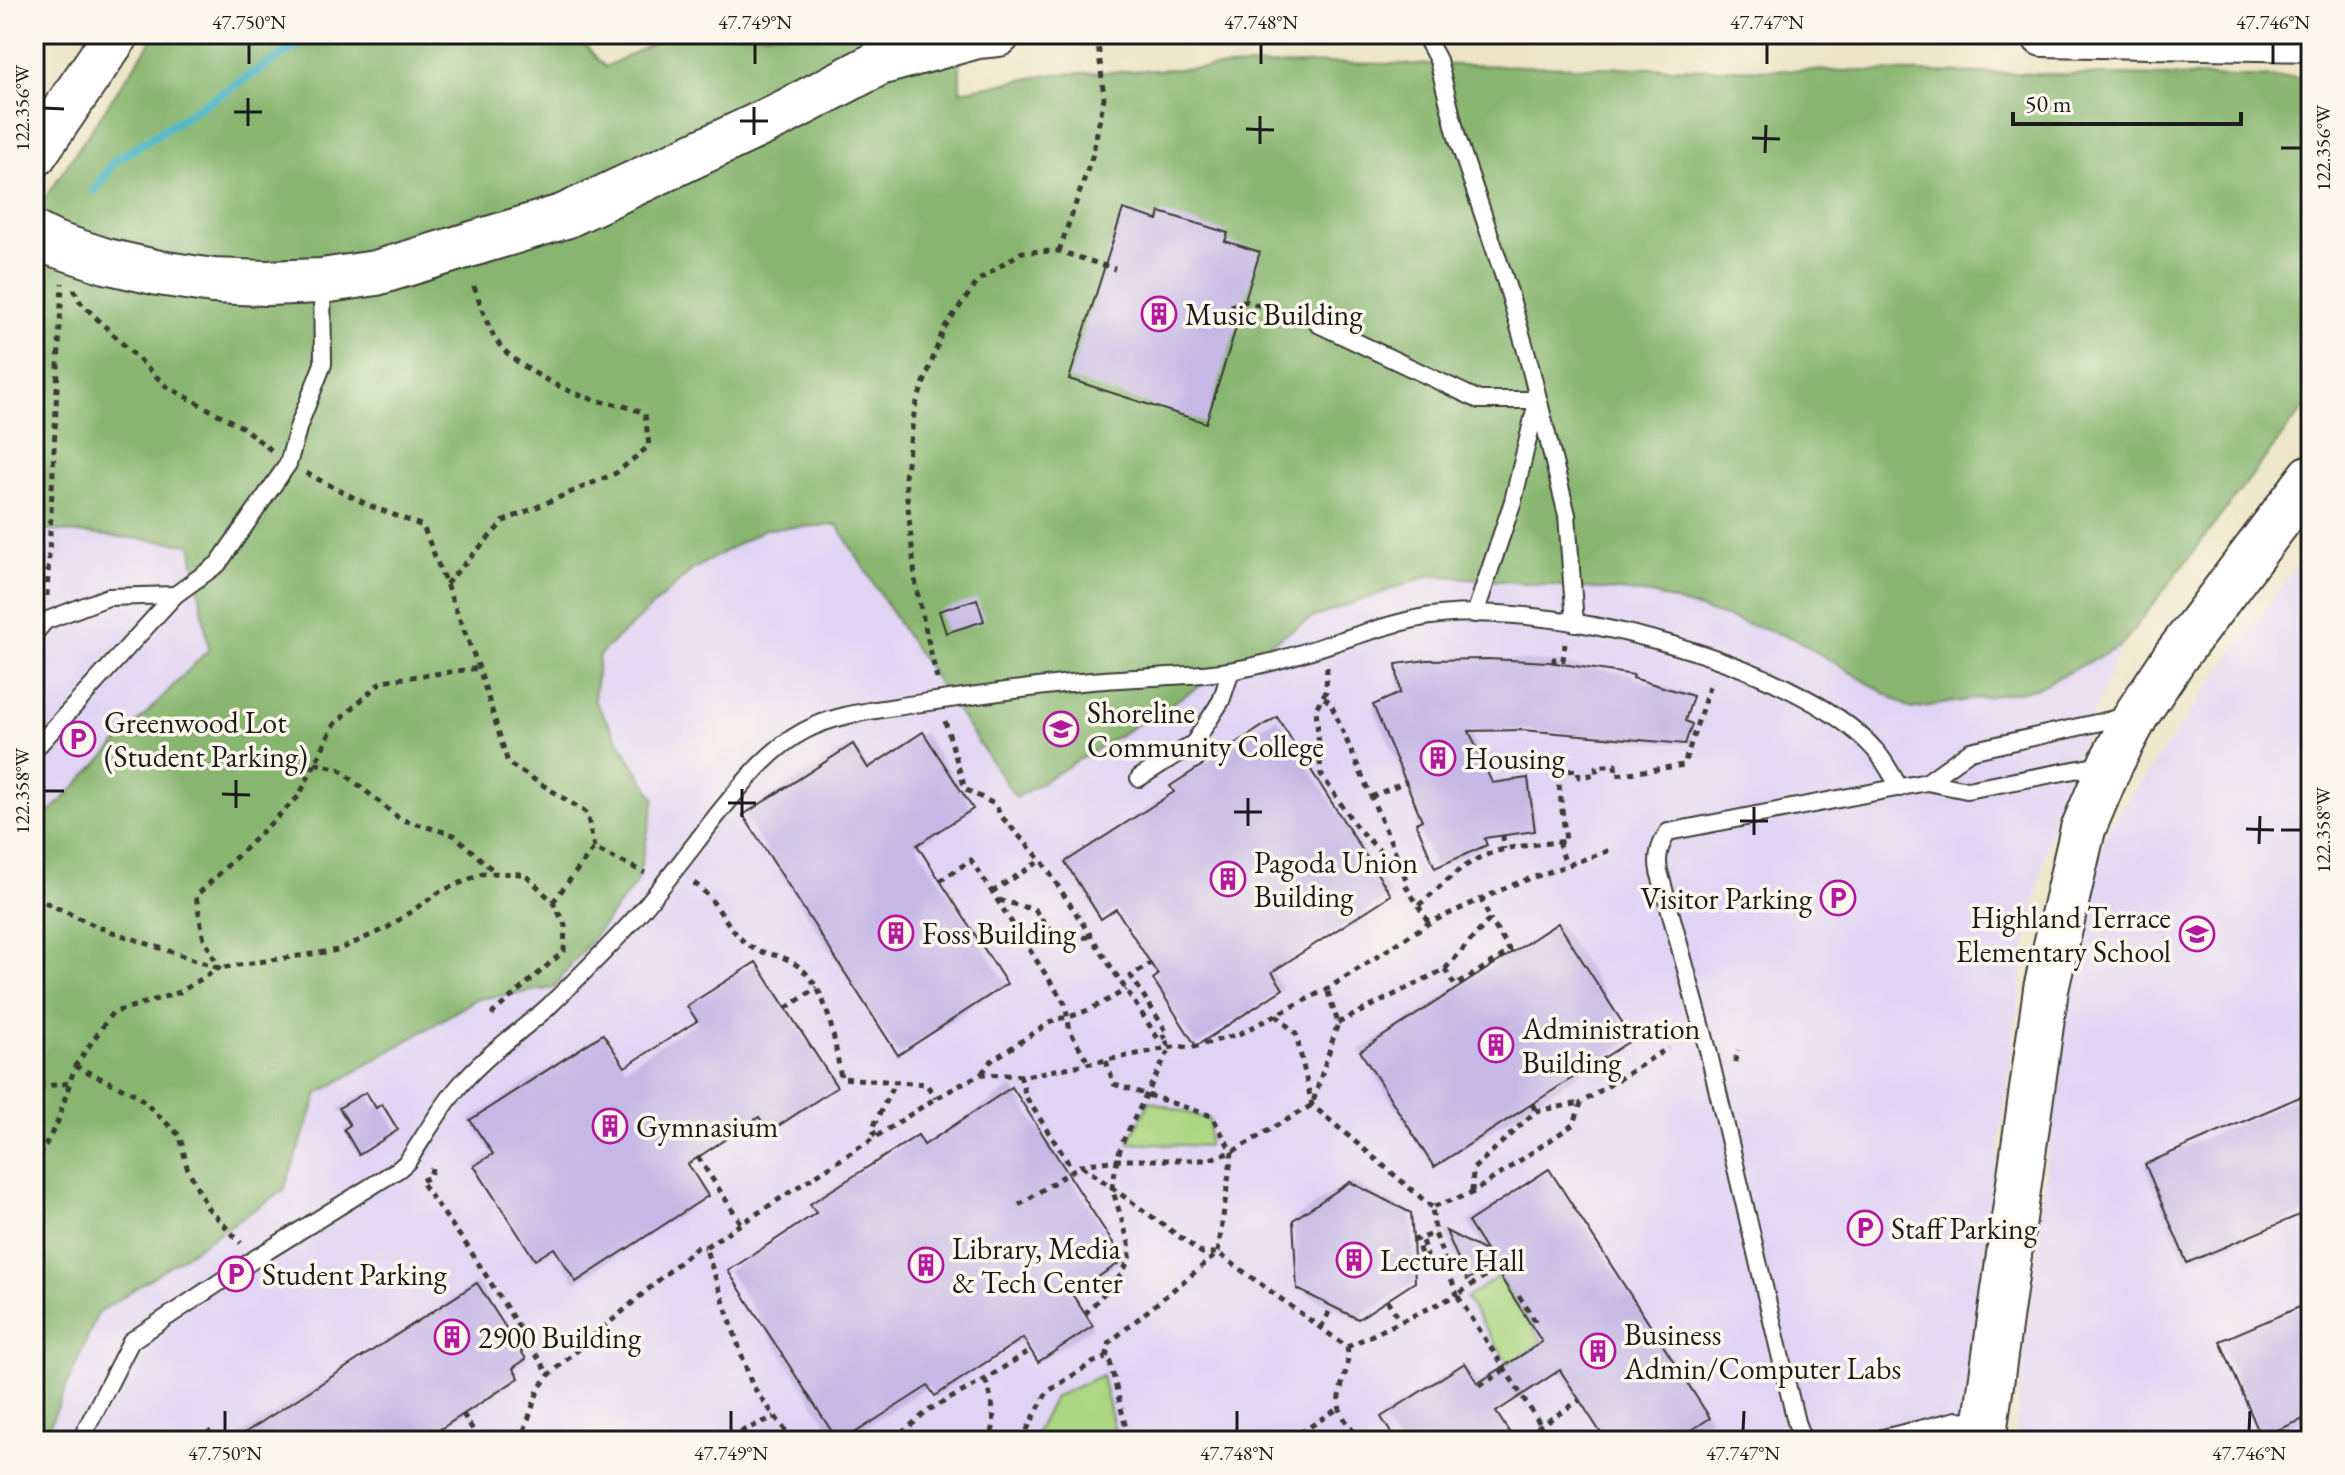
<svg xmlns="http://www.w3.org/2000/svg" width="2345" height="1475" viewBox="0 0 2345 1475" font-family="'EB Garamond',serif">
	<rect width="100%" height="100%" fill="#fbf7ec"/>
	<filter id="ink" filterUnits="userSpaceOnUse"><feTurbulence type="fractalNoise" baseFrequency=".0125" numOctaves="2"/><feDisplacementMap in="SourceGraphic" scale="16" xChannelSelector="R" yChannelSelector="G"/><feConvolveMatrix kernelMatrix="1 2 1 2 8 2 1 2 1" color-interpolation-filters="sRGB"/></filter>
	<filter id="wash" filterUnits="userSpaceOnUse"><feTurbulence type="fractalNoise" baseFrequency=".006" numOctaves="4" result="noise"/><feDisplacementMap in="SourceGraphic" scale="32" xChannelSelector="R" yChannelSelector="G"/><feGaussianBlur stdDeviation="1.8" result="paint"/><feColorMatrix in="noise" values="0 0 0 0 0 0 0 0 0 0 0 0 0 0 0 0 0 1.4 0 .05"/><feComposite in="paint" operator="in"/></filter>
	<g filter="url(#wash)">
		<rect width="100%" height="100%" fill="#ede4c4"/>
		<!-- built -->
		<g fill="#e0d4f4">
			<polygon points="1328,63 2311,78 2311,399 2121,646 2054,812 2027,944 1959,1441 34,1441 34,274 1054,74"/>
			<polygon points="2311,545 2311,1441 2014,1441 2061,1035 2104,833"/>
		</g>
		<!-- green -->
		<g fill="#abd581" stroke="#64784e" stroke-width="2">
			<polygon points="1150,1101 1210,1120 1208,1146 1128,1143"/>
			<polygon points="1499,1276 1542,1342 1509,1364 1466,1298"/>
			<polygon points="1102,1375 1117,1441 1032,1441 1054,1397"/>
		</g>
		<!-- forest -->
		<polygon fill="#88b66f" stroke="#526946" stroke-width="2" points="156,34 575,34 605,67 672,34 960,34 960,91 1054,74 1328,63 2311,78 2311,406 2306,405 2121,646 2035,689 1911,709 1795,639 1652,594 1431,575 1312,618 1016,798 907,637 837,525 765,529 692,570 599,655 594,700 655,799 637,882 553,988 477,999 318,1094 284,1190 98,1313 43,1441 34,1441 34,829 209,649 191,544 37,529 34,532 34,214"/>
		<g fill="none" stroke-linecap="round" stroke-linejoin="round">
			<!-- stream -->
			<polyline stroke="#49b6c5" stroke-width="9" points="94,191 115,161 298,45"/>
		</g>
		<g id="blocks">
			<!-- building -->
			<g fill="#c5b8e5">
				<polygon points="1123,209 1158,220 1160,212 1228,233 1225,241 1260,252 1206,423 1069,379"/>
				<polygon points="977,599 984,621 946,633 939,611"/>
				<polygon points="1488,659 1549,662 1634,675 1633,678 1693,696 1685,721 1692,724 1685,744 1522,730 1469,731 1492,783 1528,778 1535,831 1484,838 1487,845 1435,868 1416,823 1422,820 1373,705 1400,693 1396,664 1427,660"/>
				<polygon points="1277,717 1391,895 1272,972 1283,989 1196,1046 1153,979 1158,975 1116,909 1101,919 1065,862 1174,792 1170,786"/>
				<polygon points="923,732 973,809 917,845 1007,984 898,1055 743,815 853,744 868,768"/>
				<polygon points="1558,923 1633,1039 1434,1167 1360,1051"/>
				<polygon points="756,962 837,1087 769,1132 759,1117 688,1164 708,1196 576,1282 554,1248 535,1260 474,1166 493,1154 470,1120 603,1034 625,1067 697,1021 687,1006"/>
				<polygon points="1012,1087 1124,1260 1072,1294 1093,1326 1038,1362 1023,1338 935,1396 928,1386 842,1441 838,1441 728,1271 816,1213 810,1204 918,1135 924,1145"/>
				<polygon points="366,1092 376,1108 382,1104 398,1130 359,1155 344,1129 350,1125 339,1108"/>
				<polygon points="2311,1092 2311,1210 2187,1263 2145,1164"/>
				<polygon points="1549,1169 1710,1418 1675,1441 1606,1441 1560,1370 1496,1412 1515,1441 1396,1441 1381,1417 1465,1363 1478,1383 1542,1342 1492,1264 1467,1280 1446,1231 1487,1252 1468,1222"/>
				<polygon points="1350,1182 1411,1213 1413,1239 1415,1282 1358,1319 1297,1289 1293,1220"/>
				<polygon points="477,1283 526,1359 513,1368 519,1378 422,1441 232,1441"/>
				<polygon points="2311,1302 2311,1416 2261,1437 2220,1341"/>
			</g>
		</g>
	</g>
	<g filter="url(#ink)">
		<use href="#blocks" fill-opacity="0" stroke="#3b3a35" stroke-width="2"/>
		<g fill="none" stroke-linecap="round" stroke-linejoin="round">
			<!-- lane casing -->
			<g stroke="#3b3a35" stroke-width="20">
				<g id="lane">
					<polyline points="1424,34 1438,60 1457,137 1509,292 1528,358 1567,515 1575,623"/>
					<polyline points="1318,324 1479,400 1537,400"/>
					<polyline points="1475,614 1513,501 1537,402"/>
					<polyline points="34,634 45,621 108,597 175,595"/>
					<polyline points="34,750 175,595 218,564 288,464 299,425 323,364 322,282"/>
					<polyline points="1139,778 1194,743 1221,701 1231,671"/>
					<polyline points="1927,782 1967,790 2106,764"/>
					<path d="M80 1441 131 1341 256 1258 399 1169 407 1162C425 1136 441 1106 462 1083 487 1054 520 1032 548 1007 575 981 603 953 628 926 662 889 691 848 722 809 746 780 770 749 804 731 837 713 878 710 915 704 969 696 1025 688 1080 682 1121 678 1162 677 1203 674 1281 668 1342 635 1415 619 1531 593 1797 660 1876 751 1885 761 1892 776 1900 788"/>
					<path d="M1803 1441 1796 1422 1708 1050 1659 871C1656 856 1660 845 1668 832L1927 782 1970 751 2128 716"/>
					<polyline points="1871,1441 1957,1420 1983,1422"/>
				</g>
			</g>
			<!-- secondary casing -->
			<g stroke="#3b3a35" stroke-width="48">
				<g id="secondary">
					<polyline points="2043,34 2311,39"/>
					<polyline points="34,155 117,34"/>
					<polyline points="34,234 54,244 106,261 159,273 213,281 267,283 322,281 376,273 565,216 782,114 879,63 977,36 998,34"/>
					<polyline points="1983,1441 2046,989 2083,829 2111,763 2137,714 2175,657 2311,477"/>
				</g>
			</g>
			<!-- path -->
			<g stroke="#3b3a35" stroke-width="5" stroke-dasharray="6 6" stroke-linecap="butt">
				<polyline points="1059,251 1092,157 1104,98 1097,34"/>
				<polyline points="74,289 80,302 166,386 242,427 271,450"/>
				<polyline points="1231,306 1245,301 1298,318"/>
				<polyline points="306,473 368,505 423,526 479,668 508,763 587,813 594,848 645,873"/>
				<path d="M446 584 504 521 616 473 649 446 645 414C621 402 607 405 585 397 561 389 521 368 504 350 488 334 481 303 472 282"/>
				<polyline points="47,596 62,283"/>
				<polyline points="1554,663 1554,659 1563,660 1565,644"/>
				<polyline points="1327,667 1326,691 1316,708 1321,774 1357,828 1405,876 1406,886 1429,923"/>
				<polyline points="937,679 916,587 905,477 915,407 944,328 979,280 1022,252 1059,251 1115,269"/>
				<polyline points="1324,698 1330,702 1396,854 1392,862"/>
				<polyline points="945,721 965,789 996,805 1000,815 1041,860 1159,1040 1168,1034 1131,976 1151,963"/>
				<polyline points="315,763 339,769 400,819 454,835 496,873"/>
				<polyline points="1557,772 1578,770 1579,777 1597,774 1596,767 1615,765 1616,775 1684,765 1711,681"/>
				<polyline points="1371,797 1407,781"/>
				<polyline points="1503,835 1504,849"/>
				<polyline points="1558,842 1566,864"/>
				<polyline points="940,881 971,860 1065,1004 1070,1031 1089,1064"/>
				<path d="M694 883C718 900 727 931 751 947 764 955 780 954 792 962 829 983 834 1041 841 1078L926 1084 936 1098"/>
				<polyline points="992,892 1041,860"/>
				<polyline points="34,897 98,927 219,968 338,950 387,928 441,891 485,873 525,874 553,902 565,925 564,951 493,1013 500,1017"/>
				<path d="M999 900 1035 910C1052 934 1061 939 1091 937"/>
				<polyline points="553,902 594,848"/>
				<path d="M1419 905C1438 889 1456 870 1479 858 1505 845 1537 845 1566 841L1556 761 1485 768"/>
				<polyline points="1445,969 1455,986 1510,951 1490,919"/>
				<polyline points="786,1008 817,988"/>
				<polyline points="1276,1015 1296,1034 1312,1105 1432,1207"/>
				<polyline points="1338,1023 1445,969 1490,919 1481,899"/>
				<polyline points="1106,1061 1114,1084 1212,1116 1232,1152 1218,1253 1110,1342 1106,1358 1110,1362 1129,1441"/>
				<polyline points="1735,1062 1738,1050"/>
				<polyline points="75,1066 137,1095 180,1136 187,1167 207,1207 241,1243"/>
				<path d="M982 1073 991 1061 1057 1018C1074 1020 1111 999 1126 989"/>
				<polyline points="1020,1075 1026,1097 1073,1170"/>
				<polyline points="34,1076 38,1087 70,1083"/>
				<polyline points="1532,1104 1536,1111"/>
				<polyline points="876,1136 872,1129 895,1082"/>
				<polyline points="698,1157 741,1223"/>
				<path d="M1082 1166 1202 1253H1218L1347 1347C1352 1372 1334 1391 1340 1409 1343 1420 1354 1431 1360 1441"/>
				<polyline points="34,1167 58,1121 75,1066 112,1013 180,992 219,968 203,936 196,896 299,796 334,725 382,681 479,668"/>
				<polyline points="432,1168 430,1177 420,1181 468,1247 549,1375"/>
				<polyline points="1472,1192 1473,1169 1536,1111 1581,1103"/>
				<polyline points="1019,1205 1081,1165 1117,1160 1207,1160 1232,1152 1312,1105 1338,1023 1327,989"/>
				<polyline points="1413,1239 1416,1239 1422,1257 1427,1255 1421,1238 1435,1233"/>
				<polyline points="1495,1269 1457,1295 1551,1441"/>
				<polyline points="1519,1296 1537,1324"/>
				<polyline points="1387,1300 1400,1320"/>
				<polyline points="1085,1314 1122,1274 1130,1257 1129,1243 1112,1188 1117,1160 1122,1143 1170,1048 1163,1037"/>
				<polyline points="1321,1328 1332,1306"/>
				<polyline points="1347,1347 1457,1295 1435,1233 1432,1207 1472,1193 1574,1124 1581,1103 1668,1048"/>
				<path d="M985 1380C992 1396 998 1425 989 1441"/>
				<polyline points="1480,1386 1505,1370"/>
				<polyline points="463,1414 480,1441"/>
				<polyline points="1300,1433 1339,1408"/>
				<polyline points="196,1441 209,1432 215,1441"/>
				<polyline points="523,1441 521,1440 539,1388 549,1375 697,1247 705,1247"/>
				<polyline points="718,1441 775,1417"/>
				<polyline points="782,1441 787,1433"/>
				<polyline points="793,1441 752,1385 705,1247 936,1098 981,1074 1025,1076 1178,1046 1190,1048 1239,1034 1327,989 1429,923 1512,885 1613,849"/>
				<polyline points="892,1441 929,1410 984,1380 1031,1350"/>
				<polyline points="1021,1441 1047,1392 1094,1362 1106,1358"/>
				<polyline points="1517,1441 1580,1400"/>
			</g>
			<!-- lane -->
			<use href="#lane" stroke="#fff" stroke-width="16"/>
			<!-- secondary -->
			<use href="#secondary" stroke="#fff" stroke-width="44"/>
		</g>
	</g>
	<!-- ticks -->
	<path fill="none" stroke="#1c1c1c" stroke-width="3" d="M249 64V44M755 64V44M1261 64V44M1767 64V44M2273 64V44M44 108 64 109M234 112H262M740 121H768M248 126V98M1246 129 1274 130M754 135V107M1752 138 1780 139M1260 144V116M2281 148H2301M1765 153 1766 125M44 791H64M222 794 250 795M728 803H756M236 808V780M1234 812H1262M742 817V789M1740 821H1768M1248 826V798M2246 829 2274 830M2281 830H2301M1754 835V807M2259 844 2260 816M225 1431V1411M731 1431V1411M1237 1431V1411M1743 1431 1744 1411M2249 1431 2250 1411"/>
	<!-- icons -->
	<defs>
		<g id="building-ring" transform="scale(1.8)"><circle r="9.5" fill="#fbf7ec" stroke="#b5179e" stroke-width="1.5"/><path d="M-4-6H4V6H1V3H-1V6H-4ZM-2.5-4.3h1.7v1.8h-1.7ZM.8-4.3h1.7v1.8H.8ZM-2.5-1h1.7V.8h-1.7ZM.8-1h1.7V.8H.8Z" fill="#b5179e"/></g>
		<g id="university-ring" transform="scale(1.8)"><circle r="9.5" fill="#fbf7ec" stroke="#b5179e" stroke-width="1.5"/><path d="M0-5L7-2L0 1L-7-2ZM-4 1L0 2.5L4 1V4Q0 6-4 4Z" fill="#b5179e"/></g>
		<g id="parking-ring" transform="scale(1.8)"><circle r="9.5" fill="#fbf7ec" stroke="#b5179e" stroke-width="1.5"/><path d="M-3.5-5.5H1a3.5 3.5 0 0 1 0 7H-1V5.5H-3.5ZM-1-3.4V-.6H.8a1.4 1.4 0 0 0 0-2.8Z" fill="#b5179e"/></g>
		<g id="school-ring" transform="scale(1.8)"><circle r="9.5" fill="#fbf7ec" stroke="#b5179e" stroke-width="1.5"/><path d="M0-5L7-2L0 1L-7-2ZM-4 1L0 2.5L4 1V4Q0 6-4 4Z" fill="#b5179e"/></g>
	</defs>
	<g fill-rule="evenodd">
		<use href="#building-ring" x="1159" y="314"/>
		<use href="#university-ring" x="1061" y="729"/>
		<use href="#parking-ring" x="78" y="739"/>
		<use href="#building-ring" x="1438" y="758"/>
		<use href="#building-ring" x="1228" y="879"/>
		<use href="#parking-ring" x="1838" y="898"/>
		<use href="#building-ring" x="896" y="933"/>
		<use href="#school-ring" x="2197" y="934"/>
		<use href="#building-ring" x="1496" y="1045"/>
		<use href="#building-ring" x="610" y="1126"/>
		<use href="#parking-ring" x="1865" y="1228"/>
		<use href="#building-ring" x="1354" y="1260"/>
		<use href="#building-ring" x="926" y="1265"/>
		<use href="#parking-ring" x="236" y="1274"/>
		<use href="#building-ring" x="452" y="1337"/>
		<use href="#building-ring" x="1598" y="1351"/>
	</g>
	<g text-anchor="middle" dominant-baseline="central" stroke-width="7" stroke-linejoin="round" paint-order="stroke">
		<!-- poi labels -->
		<g font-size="30" fill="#1c1c1c" stroke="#fbf7ec" text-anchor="start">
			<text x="1185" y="314">Music Building</text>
			<text x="1087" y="712">Shoreline<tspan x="1087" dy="34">Community College</tspan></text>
			<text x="104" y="722">Greenwood Lot<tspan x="104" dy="34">(Student Parking)</tspan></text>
			<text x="1464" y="758">Housing</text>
			<text x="1254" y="862">Pagoda Union<tspan x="1254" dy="34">Building</tspan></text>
			<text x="1812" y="898" text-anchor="end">Visitor Parking</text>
			<text x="2171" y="917" text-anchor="end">Highland Terrace<tspan x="2171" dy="34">Elementary School</tspan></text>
			<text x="922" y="933">Foss Building</text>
			<text x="1522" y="1028">Administration<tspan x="1522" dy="34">Building</tspan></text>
			<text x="636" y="1126">Gymnasium</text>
			<text x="1891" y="1228">Staff Parking</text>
			<text x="952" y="1248">Library, Media<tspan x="952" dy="34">&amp; Tech Center</tspan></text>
			<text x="1380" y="1260">Lecture Hall</text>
			<text x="262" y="1274">Student Parking</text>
			<text x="1624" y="1334">Business<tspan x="1624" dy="34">Admin/Computer Labs</tspan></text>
			<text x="478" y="1337">2900 Building</text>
		</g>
	</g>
	<!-- margin -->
	<rect width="2345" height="1475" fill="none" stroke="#fbf7ec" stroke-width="88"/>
	<!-- scale -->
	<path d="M2013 112v12h228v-12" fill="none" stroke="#1c1c1c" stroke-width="4"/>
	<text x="2025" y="112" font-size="24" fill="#1c1c1c" stroke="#fbf7ec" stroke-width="6" paint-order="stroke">50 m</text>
	<rect x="44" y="44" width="2257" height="1387" fill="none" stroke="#1c1c1c" stroke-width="3"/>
	<g font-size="20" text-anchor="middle" fill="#1c1c1c">
		<text x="249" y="29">47.750°N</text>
		<text x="755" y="29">47.749°N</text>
		<text x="1261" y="29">47.748°N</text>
		<text x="1767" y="29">47.747°N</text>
		<text x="2273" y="29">47.746°N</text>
		<text transform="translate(22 108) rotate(-90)" y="7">122.356°W</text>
		<text transform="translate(2323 148) rotate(-90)" y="7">122.356°W</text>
		<text transform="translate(22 791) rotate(-90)" y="7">122.358°W</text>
		<text transform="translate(2323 830) rotate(-90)" y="7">122.358°W</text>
		<text x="225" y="1460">47.750°N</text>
		<text x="731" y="1460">47.749°N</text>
		<text x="1237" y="1460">47.748°N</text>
		<text x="1743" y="1460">47.747°N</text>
		<text x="2249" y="1460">47.746°N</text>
	</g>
</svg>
